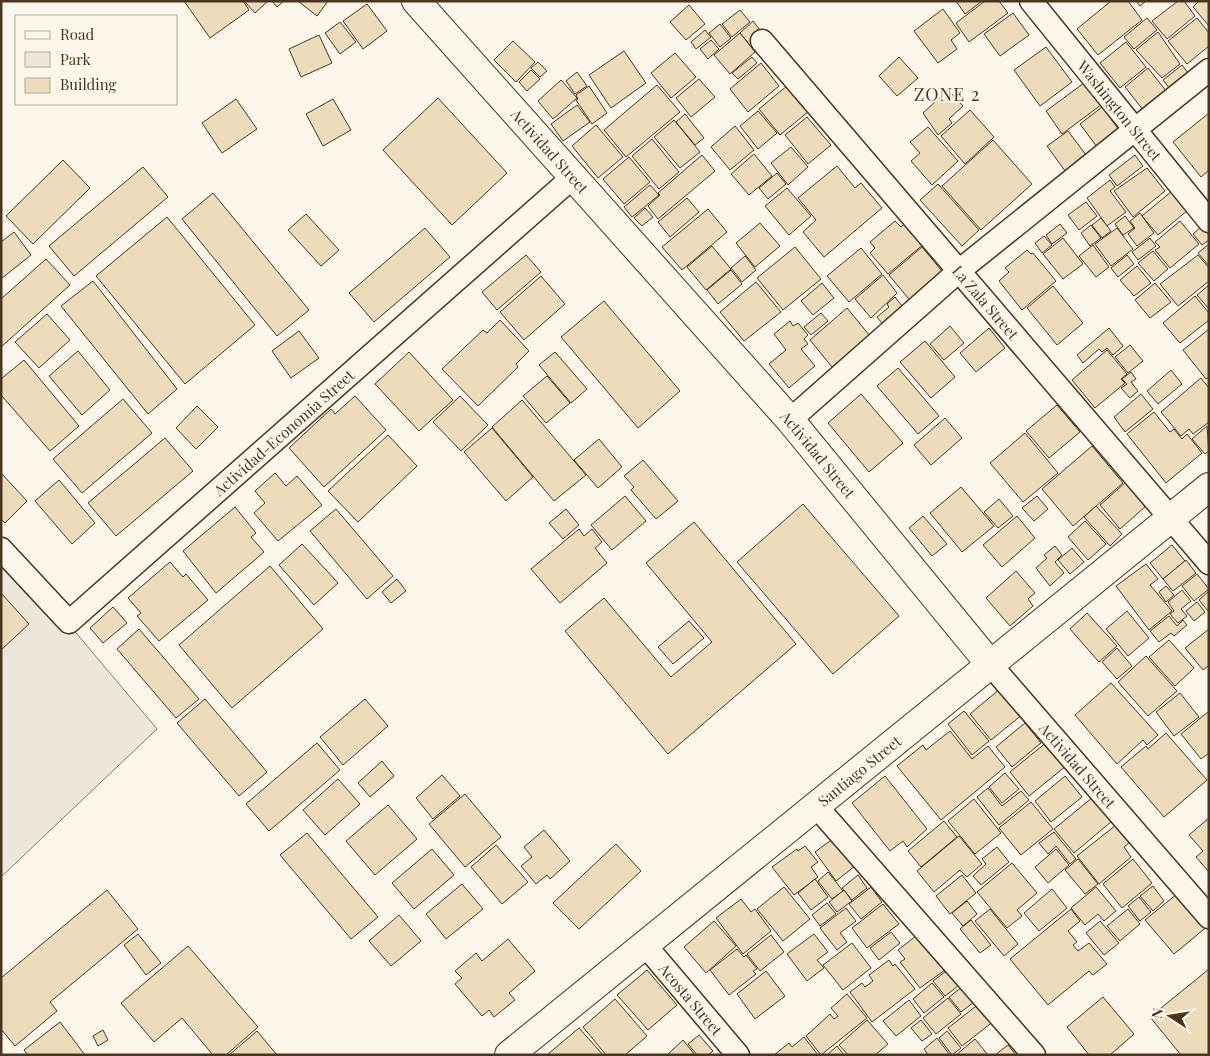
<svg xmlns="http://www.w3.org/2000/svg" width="1210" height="1056" viewBox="0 0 1210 1056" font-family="'Playfair Display',serif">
	<rect width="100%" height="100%" fill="#fbf6e9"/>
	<!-- green -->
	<polygon fill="#ede6d9" stroke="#887966" points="1,562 77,634 157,729 1,877"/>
	<!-- building -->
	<g fill="#ecdcbc" stroke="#4a3520">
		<polygon points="184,1 243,1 249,10 210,38"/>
		<polygon points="244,1 268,1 255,13"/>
		<polygon points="272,1 284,1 277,7"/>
		<polygon points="298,1 328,1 317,16"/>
		<polygon points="956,1 982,1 965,14"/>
		<polygon points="985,1 999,1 1008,13 969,42 956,23"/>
		<polygon points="1111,1 1128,1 1142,20 1098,55 1077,29"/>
		<polygon points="1136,1 1146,1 1140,6"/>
		<polygon points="1178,1 1184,1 1195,16 1167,39 1152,21"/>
		<polygon points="1199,1 1209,1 1209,26 1193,7"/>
		<polygon points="367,4 387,31 363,49 343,21"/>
		<polygon points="689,5 705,24 686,40 670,22"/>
		<polygon points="943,9 960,33 951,40 957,49 938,63 914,31"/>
		<polygon points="740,10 750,22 732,37 722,24"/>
		<polygon points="1013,13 1029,35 1000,56 984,34"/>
		<polygon points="1147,18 1157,30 1134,49 1124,37"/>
		<polygon points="1197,18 1209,33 1209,46 1187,64 1168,41"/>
		<polygon points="753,21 763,34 750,45 740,33"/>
		<polygon points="340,22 356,42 340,54 325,33"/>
		<polygon points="720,24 731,38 720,47 709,33"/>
		<polygon points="705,30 711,37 696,49 691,42"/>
		<polygon points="1158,32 1180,64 1162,78 1136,50"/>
		<polygon points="740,33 755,52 730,74 714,55"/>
		<polygon points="319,35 332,63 301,77 289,49"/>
		<polygon points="711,40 719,49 708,59 700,49"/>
		<polygon points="513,41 535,62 516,82 494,60"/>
		<polygon points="1126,42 1146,67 1120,88 1100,63"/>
		<polygon points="1046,47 1072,82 1040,106 1014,70"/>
		<polygon points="624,51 646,83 611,108 589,75"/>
		<polygon points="675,53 696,77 671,98 651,73"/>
		<polygon points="752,57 757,63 738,79 732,73"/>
		<polygon points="899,57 918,78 897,96 879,76"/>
		<polygon points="538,62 547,71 540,77 531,68"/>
		<polygon points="761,63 779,86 748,112 730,89"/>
		<polygon points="1182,65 1192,78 1173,93 1163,80"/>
		<polygon points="1148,68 1167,92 1144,111 1125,87"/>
		<polygon points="531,70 540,79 527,91 519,82"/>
		<polygon points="577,72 587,86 575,94 566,81"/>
		<polygon points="699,79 715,97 691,117 676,98"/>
		<polygon points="561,80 577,98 553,119 538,101"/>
		<polygon points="1084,83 1101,105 1062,134 1046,111"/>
		<polygon points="657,85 680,112 626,157 604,130"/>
		<polygon points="788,85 809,111 780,135 759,109"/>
		<polygon points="589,86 607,113 592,124 576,100 578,99 576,95"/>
		<polygon points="948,90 963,106 949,119 952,123 938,135 923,113"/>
		<polygon points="438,98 507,173 452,225 383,150"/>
		<polygon points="236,99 257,129 222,153 202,123"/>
		<polygon points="333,99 351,130 323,146 306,114"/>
		<polygon points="577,105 590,122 563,141 551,124"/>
		<polygon points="1102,107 1122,134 1100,151 1080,124"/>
		<polygon points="970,110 994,137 965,164 941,136"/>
		<polygon points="758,111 777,133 758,149 740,126"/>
		<polygon points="1209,113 1209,170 1201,177 1173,142"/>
		<polygon points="685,114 704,138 695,145 676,122"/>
		<polygon points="807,117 831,145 808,164 785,135"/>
		<polygon points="674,120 700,152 680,168 654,137"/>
		<polygon points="596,125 623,157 598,178 572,146"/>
		<polygon points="735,126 754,150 730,170 711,147"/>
		<polygon points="928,127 958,161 932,185 911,161 920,153 910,142"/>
		<polygon points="1068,131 1089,159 1068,175 1047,146"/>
		<polygon points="652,139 679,172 659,189 632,156"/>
		<polygon points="993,140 1032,184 981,230 942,186"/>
		<polygon points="791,147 808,167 788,185 771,163"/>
		<polygon points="754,154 772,176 749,195 731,174"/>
		<polygon points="702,155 715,171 658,219 648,206 660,195 658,193"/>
		<polygon points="1135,155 1143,166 1117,186 1109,175"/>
		<polygon points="629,157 650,182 624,204 603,179"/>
		<polygon points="63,160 90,188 33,244 6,216"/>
		<polygon points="837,166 855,188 861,183 882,208 824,257 803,232 816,220 798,198"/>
		<polygon points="143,167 168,197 74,276 49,246"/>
		<polygon points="1147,168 1165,191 1133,217 1114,191"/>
		<polygon points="777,173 786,184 768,199 759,188"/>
		<polygon points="1110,180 1115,187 1110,191 1126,212 1107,226 1087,198"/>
		<polygon points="938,184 979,230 962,246 920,200"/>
		<polygon points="650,185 659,195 632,217 624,207"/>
		<polygon points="787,188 811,216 789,235 765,206"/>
		<polygon points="1172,191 1188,210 1158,235 1142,216"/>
		<polygon points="213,193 309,310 277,336 182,219"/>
		<polygon points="687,198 699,212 670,237 658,222"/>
		<polygon points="1086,202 1097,216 1079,230 1068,215"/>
		<polygon points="645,208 653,217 642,226 634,218"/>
		<polygon points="708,209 727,232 682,270 662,247"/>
		<polygon points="1140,213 1154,233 1137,246 1128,234 1135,228 1130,221"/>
		<polygon points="306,214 339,250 321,266 288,230"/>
		<polygon points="1125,216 1134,228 1123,235 1115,224"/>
		<polygon points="167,217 255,325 185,384 96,276"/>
		<polygon points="1101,218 1111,231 1102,238 1092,225"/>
		<polygon points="895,221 901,227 908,221 925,243 888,274 870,253 875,248 870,242"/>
		<polygon points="1180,221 1199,244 1170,268 1155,250 1160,247 1155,242"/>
		<polygon points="760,223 780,246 755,267 736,243"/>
		<polygon points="1060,224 1067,233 1052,244 1046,235"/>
		<polygon points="1091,225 1101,238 1090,246 1081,233"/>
		<polygon points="1202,226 1209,235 1209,240 1202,245 1193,234"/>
		<polygon points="425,228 450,257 374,322 349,293"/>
		<polygon points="1117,228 1133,249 1111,266 1095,244"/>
		<polygon points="14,232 31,255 1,279 1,242"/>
		<polygon points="1044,236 1052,245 1042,253 1035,243"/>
		<polygon points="1063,238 1083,264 1063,279 1043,254"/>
		<polygon points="1150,238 1156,246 1138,260 1132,252"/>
		<polygon points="1209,244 1209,266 1198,253"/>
		<polygon points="1093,245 1109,267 1096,277 1079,256"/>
		<polygon points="712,246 731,269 706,290 687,267"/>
		<polygon points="795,247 821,279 783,310 757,278"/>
		<polygon points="922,247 946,276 913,304 889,275"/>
		<polygon points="861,248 882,274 849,302 827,276"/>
		<polygon points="1027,250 1031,254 1033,253 1056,281 1022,310 999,281 1009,272 1005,268"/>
		<polygon points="1153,251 1168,269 1154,281 1138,263"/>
		<polygon points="526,255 541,272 497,310 482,292"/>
		<polygon points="1127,255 1134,264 1118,277 1111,268"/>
		<polygon points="1198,255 1209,268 1209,281 1178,306 1160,284"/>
		<polygon points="745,256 756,270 742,282 731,268"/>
		<polygon points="46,259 70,285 1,347 1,299"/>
		<polygon points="1137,266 1151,283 1134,296 1120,280"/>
		<polygon points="731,270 742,284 718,304 707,290"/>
		<polygon points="883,275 897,293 871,318 855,299"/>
		<polygon points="541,276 565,304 524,340 500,312"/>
		<polygon points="93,281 177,389 148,414 61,306"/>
		<polygon points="756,282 781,312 744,341 720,312"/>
		<polygon points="822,283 834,298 813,315 801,301"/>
		<polygon points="1155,283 1171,302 1150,318 1135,300"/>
		<polygon points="1209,285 1209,309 1197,295"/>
		<polygon points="1053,286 1083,323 1057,345 1027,308"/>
		<polygon points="1195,296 1209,313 1209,320 1180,343 1163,323"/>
		<polygon points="895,297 905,310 885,327 877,317 889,307 887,304"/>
		<polygon points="604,301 680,391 638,428 561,337"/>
		<polygon points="847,308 870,336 832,367 810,340"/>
		<polygon points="821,313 828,321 811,335 804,327"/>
		<polygon points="47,314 70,340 39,368 15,342"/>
		<polygon points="500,320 529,351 516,364 518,367 478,406 442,369 483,330 487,333"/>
		<polygon points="790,321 793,326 798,323 808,335 804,339 808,344 801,349 815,366 789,388 769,364 786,350 774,334"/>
		<polygon points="950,326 964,343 944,360 930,344"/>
		<polygon points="989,328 1005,348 976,372 960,353"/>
		<polygon points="1109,328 1123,346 1113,355 1107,348 1102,352 1099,349 1083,363 1077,355"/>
		<polygon points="1209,329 1209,377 1206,379 1183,350"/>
		<polygon points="299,331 319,358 291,378 272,351"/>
		<polygon points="925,341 955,377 931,398 900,362"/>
		<polygon points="1130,345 1143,361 1128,373 1115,357"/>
		<polygon points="1107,350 1127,374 1121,379 1125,383 1095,408 1072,380"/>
		<polygon points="78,351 110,390 82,415 49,376"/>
		<polygon points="409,352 453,400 419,431 375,384"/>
		<polygon points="555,352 587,389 571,403 539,365"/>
		<polygon points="24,360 79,426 50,451 1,395 1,379"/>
		<polygon points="898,368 939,416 918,434 877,386"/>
		<polygon points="1171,370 1182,384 1158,404 1147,391"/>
		<polygon points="1131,372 1136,379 1131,382 1138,391 1130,398 1121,388 1127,384 1122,379"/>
		<polygon points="547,376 570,403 546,423 523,396"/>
		<polygon points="1201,378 1209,388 1209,422 1193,434 1189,429 1181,436 1161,412"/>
		<polygon points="861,394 903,443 869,472 828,423"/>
		<polygon points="1141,394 1153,409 1125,432 1114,417"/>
		<polygon points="355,396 386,430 324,487 289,448 331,409 335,414"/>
		<polygon points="460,396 488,425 461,451 433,422"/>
		<polygon points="123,399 152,433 82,493 53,459"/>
		<polygon points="522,400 586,475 554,501 492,427"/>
		<polygon points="1057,405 1080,432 1049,458 1026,431"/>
		<polygon points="197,406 218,427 196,449 176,428"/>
		<polygon points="1154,412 1170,432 1174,429 1182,439 1187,434 1202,453 1166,483 1127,434"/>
		<polygon points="945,418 962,438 931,465 914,445"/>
		<polygon points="1207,426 1209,451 1205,454 1192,439"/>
		<polygon points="492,428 533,477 506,501 464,452"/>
		<polygon points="1025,433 1058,473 1023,502 990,463"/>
		<polygon points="388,435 417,466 358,522 328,491"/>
		<polygon points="165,438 193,471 116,536 88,503"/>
		<polygon points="599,439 622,467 598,488 574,460"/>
		<polygon points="1092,446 1123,483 1073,526 1042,489"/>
		<polygon points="643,460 678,501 656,519 631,490 634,487 624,476"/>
		<polygon points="1,473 27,501 5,523 1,519"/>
		<polygon points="275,473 286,486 297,476 322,505 278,541 254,513 265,503 255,491"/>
		<polygon points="59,480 95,523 72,544 35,501"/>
		<polygon points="1126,482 1146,506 1120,529 1100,505"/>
		<polygon points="961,487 994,526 962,552 930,513"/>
		<polygon points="625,496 646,521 612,550 591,525"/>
		<polygon points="1037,496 1048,509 1034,521 1022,508"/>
		<polygon points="999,499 1013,516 998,528 984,512"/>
		<polygon points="803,504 899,616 833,674 737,562"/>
		<polygon points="1096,506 1122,534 1110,546 1084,517"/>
		<polygon points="235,507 256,533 251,537 264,552 216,593 183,551"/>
		<polygon points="336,509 393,576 367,599 310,531"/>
		<polygon points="566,509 579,525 563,539 549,523"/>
		<polygon points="923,516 947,544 932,556 909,528"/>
		<polygon points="1017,516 1035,538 1002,567 983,545"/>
		<polygon points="1085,521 1106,544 1088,560 1068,537"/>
		<polygon points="694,522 796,644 668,754 565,631 604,598 671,677 712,642 646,563"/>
		<polygon points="579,529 584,536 592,529 602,542 595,548 607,563 560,603 531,569"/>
		<polygon points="302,544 338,583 314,605 279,565"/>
		<polygon points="1172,545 1185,561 1163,579 1150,563"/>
		<polygon points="1055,546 1062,555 1055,562 1064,573 1050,586 1036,568 1047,558 1044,555"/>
		<polygon points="1072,548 1084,562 1070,574 1058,560"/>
		<polygon points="1186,560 1196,573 1173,591 1163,579"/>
		<polygon points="170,562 183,577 186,574 208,600 159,641 137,616 141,613 128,598"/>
		<polygon points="1146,564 1158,579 1150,585 1172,611 1149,630 1116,586"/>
		<polygon points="270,566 323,629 232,708 179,645"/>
		<polygon points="1016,571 1035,593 1028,599 1033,606 1010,626 986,598"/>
		<polygon points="1197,574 1209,589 1194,601 1182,586"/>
		<polygon points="397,579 406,591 391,603 382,592"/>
		<polygon points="1166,586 1174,595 1166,602 1159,592"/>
		<polygon points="1182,590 1191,601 1181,609 1187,616 1178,623 1170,614 1174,611 1168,602"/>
		<polygon points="1209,591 1209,610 1208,611 1199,600"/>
		<polygon points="1,593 29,624 1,650"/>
		<polygon points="1197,602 1205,612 1194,621 1186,611"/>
		<polygon points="113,607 127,623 103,643 90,628"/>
		<polygon points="1127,611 1149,638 1128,656 1106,629"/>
		<polygon points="1087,613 1117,646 1099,662 1070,629"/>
		<polygon points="1169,616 1177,626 1183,620 1187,625 1174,636 1171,633 1159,642 1150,631"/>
		<polygon points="689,621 704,638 673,664 658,647"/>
		<polygon points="139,629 199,699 176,718 117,649"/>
		<polygon points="1209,629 1209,665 1203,670 1185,648"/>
		<polygon points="1169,640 1194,668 1175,686 1149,657"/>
		<polygon points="1117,648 1132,666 1117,679 1102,662"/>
		<polygon points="1146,656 1177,691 1148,716 1118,682"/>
		<polygon points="1111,683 1158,735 1147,745 1143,740 1117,764 1075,715"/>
		<polygon points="1001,688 1023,714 991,740 970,714"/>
		<polygon points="1180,693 1199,717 1174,736 1156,712"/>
		<polygon points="205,699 267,772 239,796 177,723"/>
		<polygon points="365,699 388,726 343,765 320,737"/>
		<polygon points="964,711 989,741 972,755 948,724"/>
		<polygon points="1209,711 1209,753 1201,759 1181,734"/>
		<polygon points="1025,723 1041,743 1012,767 996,747"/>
		<polygon points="950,731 972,759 988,746 1005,767 941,820 897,766 923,745 926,750"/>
		<polygon points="1166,733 1207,780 1164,817 1121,767 1146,746 1148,749"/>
		<polygon points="1047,742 1066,766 1029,796 1010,772"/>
		<polygon points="317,743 340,770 269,831 246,804"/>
		<polygon points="382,761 394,776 370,797 358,783"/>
		<polygon points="1005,773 1019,789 1002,803 989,787"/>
		<polygon points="442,775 460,796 433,819 416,798"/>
		<polygon points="885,776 927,829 907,847 903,841 890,851 852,803"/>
		<polygon points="1065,776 1082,797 1051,822 1035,801"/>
		<polygon points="338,779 360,804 325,835 303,810"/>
		<polygon points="988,788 1002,806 1021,791 1029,800 999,825 977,797"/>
		<polygon points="465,794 501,837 465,867 429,824"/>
		<polygon points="1093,797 1112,821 1074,853 1054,829"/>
		<polygon points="974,799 1001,833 975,854 948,821"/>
		<polygon points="1031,802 1053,829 1021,855 999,828"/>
		<polygon points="388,805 417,839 375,875 346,841"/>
		<polygon points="1209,818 1209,872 1196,857 1203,851 1189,835"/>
		<polygon points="944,821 957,837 921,867 908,851"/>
		<polygon points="1121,821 1135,838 1124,847 1131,857 1099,884 1077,856"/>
		<polygon points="544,830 570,861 550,879 547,875 536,884 521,866 532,857 524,847"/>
		<polygon points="1054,832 1076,859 1070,864 1056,846 1048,854 1039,843"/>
		<polygon points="307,833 378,917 351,939 280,855"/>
		<polygon points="959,836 982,864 967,877 960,870 934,892 917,871"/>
		<polygon points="834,838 855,866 836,881 815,852"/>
		<polygon points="616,844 641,871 579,929 553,903"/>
		<polygon points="496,845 528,882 502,904 471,867"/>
		<polygon points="805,846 818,862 811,867 818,877 794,895 772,867 797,849 798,851"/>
		<polygon points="997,847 1009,862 981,885 973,876 986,864 982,859"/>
		<polygon points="432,849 454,875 414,909 392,883"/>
		<polygon points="1056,849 1069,865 1048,883 1035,867"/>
		<polygon points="1078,859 1098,884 1085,894 1065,870"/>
		<polygon points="1133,859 1152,883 1122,908 1103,884"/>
		<polygon points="1012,863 1037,893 1017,910 1022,916 1007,928 977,892"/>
		<polygon points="828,872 843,891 832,899 818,881"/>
		<polygon points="858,875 867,888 852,900 842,888"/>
		<polygon points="962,875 976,893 950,914 936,896"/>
		<polygon points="815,879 828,897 811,910 798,893"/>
		<polygon points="462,884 483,909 446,939 426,914"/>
		<polygon points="1153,886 1164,901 1153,911 1140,896"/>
		<polygon points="784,887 810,919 783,941 757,909"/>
		<polygon points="871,887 882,902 861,919 849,904"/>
		<polygon points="1096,887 1116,911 1104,921 1098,914 1085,925 1071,908"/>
		<polygon points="1052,889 1067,908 1039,931 1024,913"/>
		<polygon points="1183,889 1209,925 1174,954 1145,920"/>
		<polygon points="107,890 138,929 50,1002 57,1011 15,1046 1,1029 1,978"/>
		<polygon points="844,890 852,901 837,912 829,902"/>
		<polygon points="1139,897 1151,912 1140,921 1128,906"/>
		<polygon points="741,899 751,912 755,909 771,931 743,954 716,918"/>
		<polygon points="967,901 977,914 963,926 952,913"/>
		<polygon points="827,903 836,914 820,926 812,915"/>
		<polygon points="883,904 899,924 867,948 852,928"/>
		<polygon points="846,908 856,921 840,933 847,942 837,950 820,928"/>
		<polygon points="990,909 1018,944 1004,956 975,921"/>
		<polygon points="1071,909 1080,921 1068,931 1077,942 1073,945 1078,951 1089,943 1107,964 1093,975 1089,971 1048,1005 1010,959"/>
		<polygon points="1128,909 1140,924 1120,941 1107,926"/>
		<polygon points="399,915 421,941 391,966 369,941"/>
		<polygon points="971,920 991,945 980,953 960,929"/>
		<polygon points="714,921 736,946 706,973 684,947"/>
		<polygon points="1100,921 1119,943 1104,955 1086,933"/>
		<polygon points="891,932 900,943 879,960 870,948"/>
		<polygon points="921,932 949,967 920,988 900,962 905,959 898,950"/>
		<polygon points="138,934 161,963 146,975 124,945"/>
		<polygon points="814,934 828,952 817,960 824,968 807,981 787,954"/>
		<polygon points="771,935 784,952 760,971 747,954"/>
		<polygon points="508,939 535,971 509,993 515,1000 494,1017 489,1010 482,1016 455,984 462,978 455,971 476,953 482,961"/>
		<polygon points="852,943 871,968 843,990 823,965"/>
		<polygon points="188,946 258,1027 226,1055 213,1055 182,1018 154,1042 121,1003"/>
		<polygon points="737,949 744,957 746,955 757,969 753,971 756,974 729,995 710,970"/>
		<polygon points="889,960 893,966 895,964 915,989 872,1022 850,992 862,983 865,987 873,981 869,975"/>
		<polygon points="950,968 962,983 945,996 933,981"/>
		<polygon points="1209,969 1209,1055 1181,1055 1150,1017"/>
		<polygon points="647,970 677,1005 648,1030 617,995"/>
		<polygon points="766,971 785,996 755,1019 737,994"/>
		<polygon points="932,983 944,997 924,1013 913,999"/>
		<polygon points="966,984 978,999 961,1012 949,997"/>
		<polygon points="847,994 867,1018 821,1055 806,1036 830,1014 834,1019 838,1016 831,1008"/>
		<polygon points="1103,997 1134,1034 1110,1055 1089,1055 1067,1027"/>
		<polygon points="948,998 961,1014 936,1034 923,1018"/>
		<polygon points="615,999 647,1036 625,1055 606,1055 583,1027"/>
		<polygon points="909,1000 921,1016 896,1036 883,1021"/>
		<polygon points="980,1003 994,1021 962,1046 948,1028"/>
		<polygon points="867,1020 888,1044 875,1055 848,1055 839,1045"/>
		<polygon points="921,1020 932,1034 922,1041 911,1028"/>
		<polygon points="60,1022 85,1055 28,1055 24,1050"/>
		<polygon points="579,1028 603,1055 548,1055 548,1054"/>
		<polygon points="103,1030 108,1040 98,1046 93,1036"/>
		<polygon points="257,1031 277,1055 229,1055"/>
		<polygon points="947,1031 961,1048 952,1055 939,1038"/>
		<polygon points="699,1035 713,1051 708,1055 697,1055 688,1044"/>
		<polygon points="804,1037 818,1055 774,1055 789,1043 792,1047"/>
		<polygon points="937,1038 950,1055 928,1055 924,1049"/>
		<polygon points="975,1039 988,1055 956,1055"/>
		<polygon points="683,1040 695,1055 667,1055"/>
		<polygon points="1008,1045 1016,1055 995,1055"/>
		<polygon points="837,1046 844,1055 827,1055"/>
	</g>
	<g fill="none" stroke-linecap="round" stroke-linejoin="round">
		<!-- street casing -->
		<g stroke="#4a3520" stroke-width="25">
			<g id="street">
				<path id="s1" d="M1031 1 1209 221"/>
				<path id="s2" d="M762 41 1209 563"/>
				<polyline points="790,420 960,270 1209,70"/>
				<path id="s3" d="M1 549 69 622 573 177"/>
				<path id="s4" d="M990 664 1209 917"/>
				<polyline points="816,806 1034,1055"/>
				<path id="s5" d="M645 945 738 1055"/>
			</g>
		</g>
		<!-- secondary casing -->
		<g stroke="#4a3520" stroke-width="30">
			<g id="secondary">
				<path id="s6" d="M416 1 790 420 990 664"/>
				<path id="s7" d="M509 1055 1209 487"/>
			</g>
		</g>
		<!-- street -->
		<use href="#street" stroke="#fbf6e9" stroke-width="22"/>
		<!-- secondary -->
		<use href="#secondary" stroke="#fbf6e9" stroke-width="28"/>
	</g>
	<g text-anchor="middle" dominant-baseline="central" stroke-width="4" stroke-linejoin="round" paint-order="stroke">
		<!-- street labels -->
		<g font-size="15" fill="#4a3520" stroke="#fbf6e9">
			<text stroke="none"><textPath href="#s1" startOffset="141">Washington Street</textPath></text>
			<text stroke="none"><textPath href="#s6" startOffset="201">Actividad Street</textPath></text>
			<text stroke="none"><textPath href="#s2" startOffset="344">La Zala Street</textPath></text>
			<text stroke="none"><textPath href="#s3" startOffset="386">Actividad-Economia Street</textPath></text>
			<text stroke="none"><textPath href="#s6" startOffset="606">Actividad Street</textPath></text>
			<text stroke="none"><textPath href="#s4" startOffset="134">Actividad Street</textPath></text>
			<text stroke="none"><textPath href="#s7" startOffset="451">Santiago Street</textPath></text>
			<text stroke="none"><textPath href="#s5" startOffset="71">Acosta Street</textPath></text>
		</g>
		<!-- quarter labels -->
		<g font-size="18" letter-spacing="1" fill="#4a3520" stroke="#fbf6e9">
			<text x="947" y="94">ZONE 2</text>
		</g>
	</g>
	<!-- border -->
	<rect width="1210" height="1056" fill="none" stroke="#4a3520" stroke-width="5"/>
	<!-- legend -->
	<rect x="15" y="15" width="162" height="90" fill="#fbf6e9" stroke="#b4a999"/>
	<rect x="25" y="31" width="25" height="8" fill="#fbf6e9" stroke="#b4a999"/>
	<text x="60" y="40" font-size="15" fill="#4a3520">Road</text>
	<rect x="25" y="52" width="25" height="15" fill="#ede6d9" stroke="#b4a999"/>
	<text x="60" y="65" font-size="15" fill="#4a3520">Park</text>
	<rect x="25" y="78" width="25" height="15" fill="#ecdcbc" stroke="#b4a999"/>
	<text x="60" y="90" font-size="15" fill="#4a3520">Building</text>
	<!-- north arrow -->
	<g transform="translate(1170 1016) rotate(282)" stroke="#fbf6e9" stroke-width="4" paint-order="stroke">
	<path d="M0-4L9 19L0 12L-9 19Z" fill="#4a3520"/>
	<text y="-8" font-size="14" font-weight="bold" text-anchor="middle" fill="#4a3520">N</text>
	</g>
</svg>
